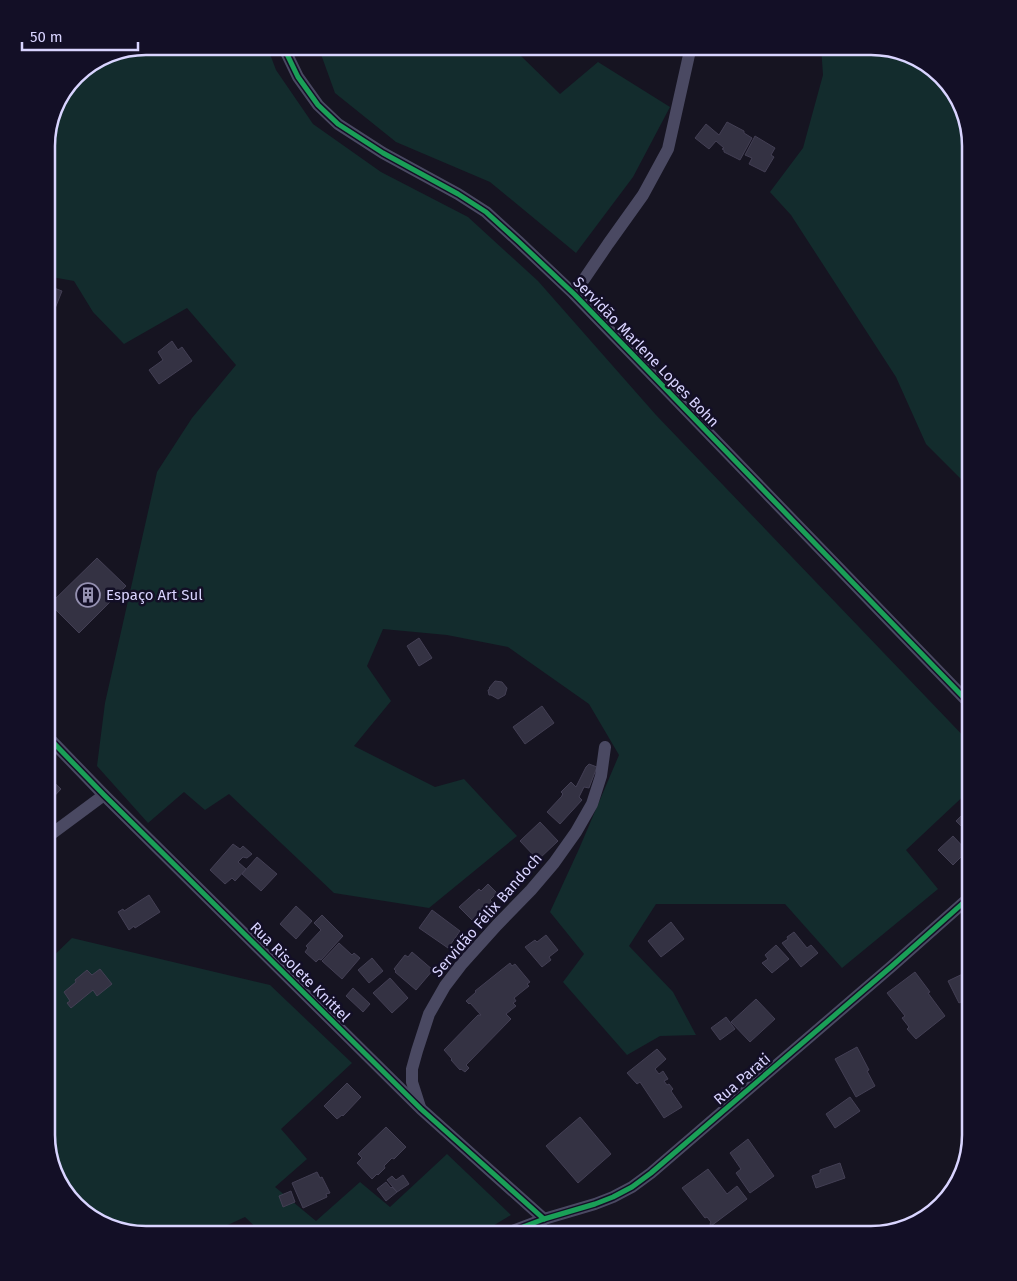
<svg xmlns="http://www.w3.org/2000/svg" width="1017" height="1281" viewBox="0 0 1017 1281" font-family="'Fira Sans',sans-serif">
	<rect width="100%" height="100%" fill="#161421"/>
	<!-- green -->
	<g fill="#132c2d">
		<polygon points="146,46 267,46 276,70 313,124 381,172 468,217 538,281 656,415 971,744 971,789 906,850 938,889 842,968 785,904 656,904 629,946 673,992 696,1035 660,1036 627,1055 563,982 584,954 550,912 579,849 619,755 589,704 508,647 447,635 383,629 367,666 391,701 354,746 435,787 464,779 517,836 429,908 334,893 229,794 205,810 184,792 148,823 97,766 105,703 157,472 192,418 236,365 187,308 124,344 93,312 74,281 46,276 46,139 57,101 80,71 108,54"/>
		<polygon points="318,46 532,46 521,56 560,94 598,62 670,107 633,177 576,253 490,182 396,142 335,93"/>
		<polygon points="821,46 878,46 921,59 954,91 971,146 971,489 926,444 896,377 791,215 770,192 803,148 823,75"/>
		<polygon points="72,938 270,985 352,1063 281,1129 307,1159 275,1187 316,1221 360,1182 390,1207 447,1154 511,1215 478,1235 264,1235 245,1217 206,1235 145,1235 96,1222 63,1190 46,1135 46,1031 54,1028 46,1019 46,963"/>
	</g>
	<!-- building -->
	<g fill="#343243" stroke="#433f54">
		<polygon points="727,122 744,131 744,133 752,138 740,160 724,152 724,150 722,149 724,148 716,141 709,149 695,138 706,124 719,135"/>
		<polygon points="755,136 775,148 771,155 774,157 765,172 749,164 752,158 745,155"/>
		<polygon points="46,285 62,291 52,316 46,314"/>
		<polygon points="172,341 178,350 182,347 192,361 159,384 149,370 163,360 158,352"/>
		<polygon points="97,558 126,586 79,633 50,604"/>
		<polygon points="419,638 432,658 419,666 407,646"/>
		<polygon points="495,681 502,682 507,688 505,695 498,699 491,695 489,695 488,690 490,689 489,688"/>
		<polygon points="542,706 554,723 525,744 513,727"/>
		<polygon points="589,764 597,767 589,788 584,787 579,797 582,800 560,824 547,812 562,796 562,795 563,794 561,792 571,782 576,787 586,767"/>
		<polygon points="46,775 61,789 46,805"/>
		<polygon points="970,807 971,808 971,836 956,821"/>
		<polygon points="540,822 558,841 538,860 520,841"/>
		<polygon points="953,836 967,851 953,865 938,850"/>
		<polygon points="233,844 240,849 243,846 252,854 247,858 243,857 238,862 246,869 235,881 232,878 225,884 210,870"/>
		<polygon points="257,857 277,874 261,891 242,874"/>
		<polygon points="488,884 497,893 490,900 496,906 477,925 459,907 479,889 481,891"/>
		<polygon points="149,895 160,912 135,928 134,926 129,930 118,912 123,909 124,911"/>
		<polygon points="296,906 312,921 296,939 280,924"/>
		<polygon points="432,910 460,931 448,948 419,928"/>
		<polygon points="322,915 343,936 321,960 319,959 316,962 305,952 308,948 306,946 321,930 314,923"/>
		<polygon points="671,922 684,939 661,957 648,941"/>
		<polygon points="794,932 807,948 811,945 818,953 801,967 782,943 788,939 787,937"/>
		<polygon points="546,935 558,950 549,957 551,960 542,967 525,947 535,940 537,942"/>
		<polygon points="339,943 352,955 354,953 360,958 342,979 322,961"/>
		<polygon points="776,945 789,959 772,973 762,963 768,959 765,955"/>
		<polygon points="412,952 433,970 416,990 395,972 396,971 394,969 405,955 408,957"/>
		<polygon points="372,958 383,971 369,983 358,970"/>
		<polygon points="510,963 512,966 515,964 530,982 527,984 529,986 514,998 516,1001 513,1003 516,1006 506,1014 511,1019 466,1065 469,1068 465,1072 461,1069 460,1070 451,1060 452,1059 444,1050 478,1015 481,1015 470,1003 469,1004 466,1001 476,992 475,991"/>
		<polygon points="100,969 112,984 97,996 93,990 71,1008 67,1003 70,1001 64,992 76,982 75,980 87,970 92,975"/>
		<polygon points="971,970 971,997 959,1003 948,981"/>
		<polygon points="915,972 930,992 928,993 945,1016 916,1039 907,1029 909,1027 902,1018 905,1016 887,993"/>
		<polygon points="390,978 408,998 392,1013 373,993"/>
		<polygon points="353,988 370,1004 363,1012 346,996"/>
		<polygon points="756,999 775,1019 750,1042 731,1022"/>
		<polygon points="726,1017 735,1029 720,1040 711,1028"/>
		<polygon points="857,1047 869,1070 867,1071 875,1086 856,1097 835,1059"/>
		<polygon points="657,1049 666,1059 655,1069 659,1074 663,1071 668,1079 664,1081 667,1085 669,1084 673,1089 671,1091 682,1107 664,1118 640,1082 637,1084 627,1073"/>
		<polygon points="347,1083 361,1097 343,1116 342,1115 337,1119 324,1106"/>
		<polygon points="850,1097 860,1111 835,1128 826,1114"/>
		<polygon points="580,1117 611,1154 578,1183 546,1146"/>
		<polygon points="386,1127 406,1147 394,1159 392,1158 384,1166 385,1168 378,1175 377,1174 372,1179 357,1163 362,1158 358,1154"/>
		<polygon points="748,1139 774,1176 750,1193 736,1173 741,1169 730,1153"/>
		<polygon points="840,1163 845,1178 816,1188 812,1176 820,1173 820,1170"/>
		<polygon points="708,1169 727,1194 737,1186 747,1199 711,1226 710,1224 711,1222 707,1217 705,1218 682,1188"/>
		<polygon points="317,1172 320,1178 322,1177 330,1193 326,1194 327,1197 303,1208 292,1183"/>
		<polygon points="403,1175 409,1184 397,1192 387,1180 392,1176 396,1180"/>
		<polygon points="386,1182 391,1188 392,1187 397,1192 386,1201 377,1189"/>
		<polygon points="291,1191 295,1202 283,1207 279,1196"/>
		<polygon points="830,1226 833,1230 834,1229 839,1235 816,1235"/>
		<polygon points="247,1227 254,1235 238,1235"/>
		<polygon points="690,1228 695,1235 679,1235"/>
		<polygon points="611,1230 614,1235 603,1235"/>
	</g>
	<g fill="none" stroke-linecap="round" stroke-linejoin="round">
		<!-- street -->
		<g stroke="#4a4962" stroke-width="12">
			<polyline points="283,46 298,77 318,105 338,124 383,153 458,194 486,212 519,242 574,294 971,705"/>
			<polyline points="574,294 608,244 643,195 668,149 691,46"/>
			<polyline points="46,735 104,795 421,1109 544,1219"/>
			<polyline points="46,838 104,795"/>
			<polyline points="420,1107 412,1082 412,1069 417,1051 429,1014 445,986 461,965 497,925 531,890 554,863 576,832 592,804 601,776 605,747"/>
			<polyline points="502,1235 544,1219 595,1204 613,1197 632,1187 651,1173 892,966 971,896"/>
		</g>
		<!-- cycleway casing -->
		<g stroke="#130f26" stroke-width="8">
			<g id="cycleway">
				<polyline points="283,46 298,77 318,105 338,124 383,153 458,194 486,212 519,242 574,294 971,705"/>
				<polyline points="46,735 104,795 421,1109 544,1219"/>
				<polyline points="502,1235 544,1219 595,1204 613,1197 632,1187 651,1173 892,966 971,896"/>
			</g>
		</g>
		<!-- cycleway -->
		<use href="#cycleway" stroke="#1a9f57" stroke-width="5"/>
	</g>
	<!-- icons -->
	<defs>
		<g id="building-ring" transform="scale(1.25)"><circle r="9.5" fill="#130f26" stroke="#9591b1" stroke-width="1.5"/><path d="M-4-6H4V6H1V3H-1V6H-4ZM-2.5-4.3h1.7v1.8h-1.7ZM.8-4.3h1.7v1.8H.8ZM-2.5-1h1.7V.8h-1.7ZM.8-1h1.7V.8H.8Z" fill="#9591b1"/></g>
	</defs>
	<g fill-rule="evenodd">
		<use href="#building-ring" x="88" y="595"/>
	</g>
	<g text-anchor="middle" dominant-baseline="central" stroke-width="5" stroke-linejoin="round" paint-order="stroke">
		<!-- street labels -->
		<g font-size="15" fill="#d9d4ff" stroke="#130f26">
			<text transform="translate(646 352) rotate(46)">Servidão Marlene Lopes Bohn</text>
			<text transform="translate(487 915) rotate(-49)">Servidão Félix Bandoch</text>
			<text transform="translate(300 972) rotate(45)">Rua Risolete Knittel</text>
			<text transform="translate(742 1079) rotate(-41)">Rua Parati</text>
		</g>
		<!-- poi labels -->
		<g font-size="15" fill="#d9d4ff" stroke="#130f26" text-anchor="start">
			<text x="106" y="595">Espaço Art Sul</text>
		</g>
	</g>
	<!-- crop -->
	<path d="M0 0H1017V1281H0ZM146 55H871A91 91 0 0 1 962 146V1135A91 91 0 0 1 871 1226H146A91 91 0 0 1 55 1135V146A91 91 0 0 1 146 55Z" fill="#130f26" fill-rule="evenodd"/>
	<path fill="none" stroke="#d9d4ff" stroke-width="2.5" d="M146 55H871A91 91 0 0 1 962 146V1135A91 91 0 0 1 871 1226H146A91 91 0 0 1 55 1135V146A91 91 0 0 1 146 55Z"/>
	<!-- scale -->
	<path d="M22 42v8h116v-8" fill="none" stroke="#d9d4ff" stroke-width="2.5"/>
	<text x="30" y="42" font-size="15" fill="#d9d4ff" stroke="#130f26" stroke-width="4" paint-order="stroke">50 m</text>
</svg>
